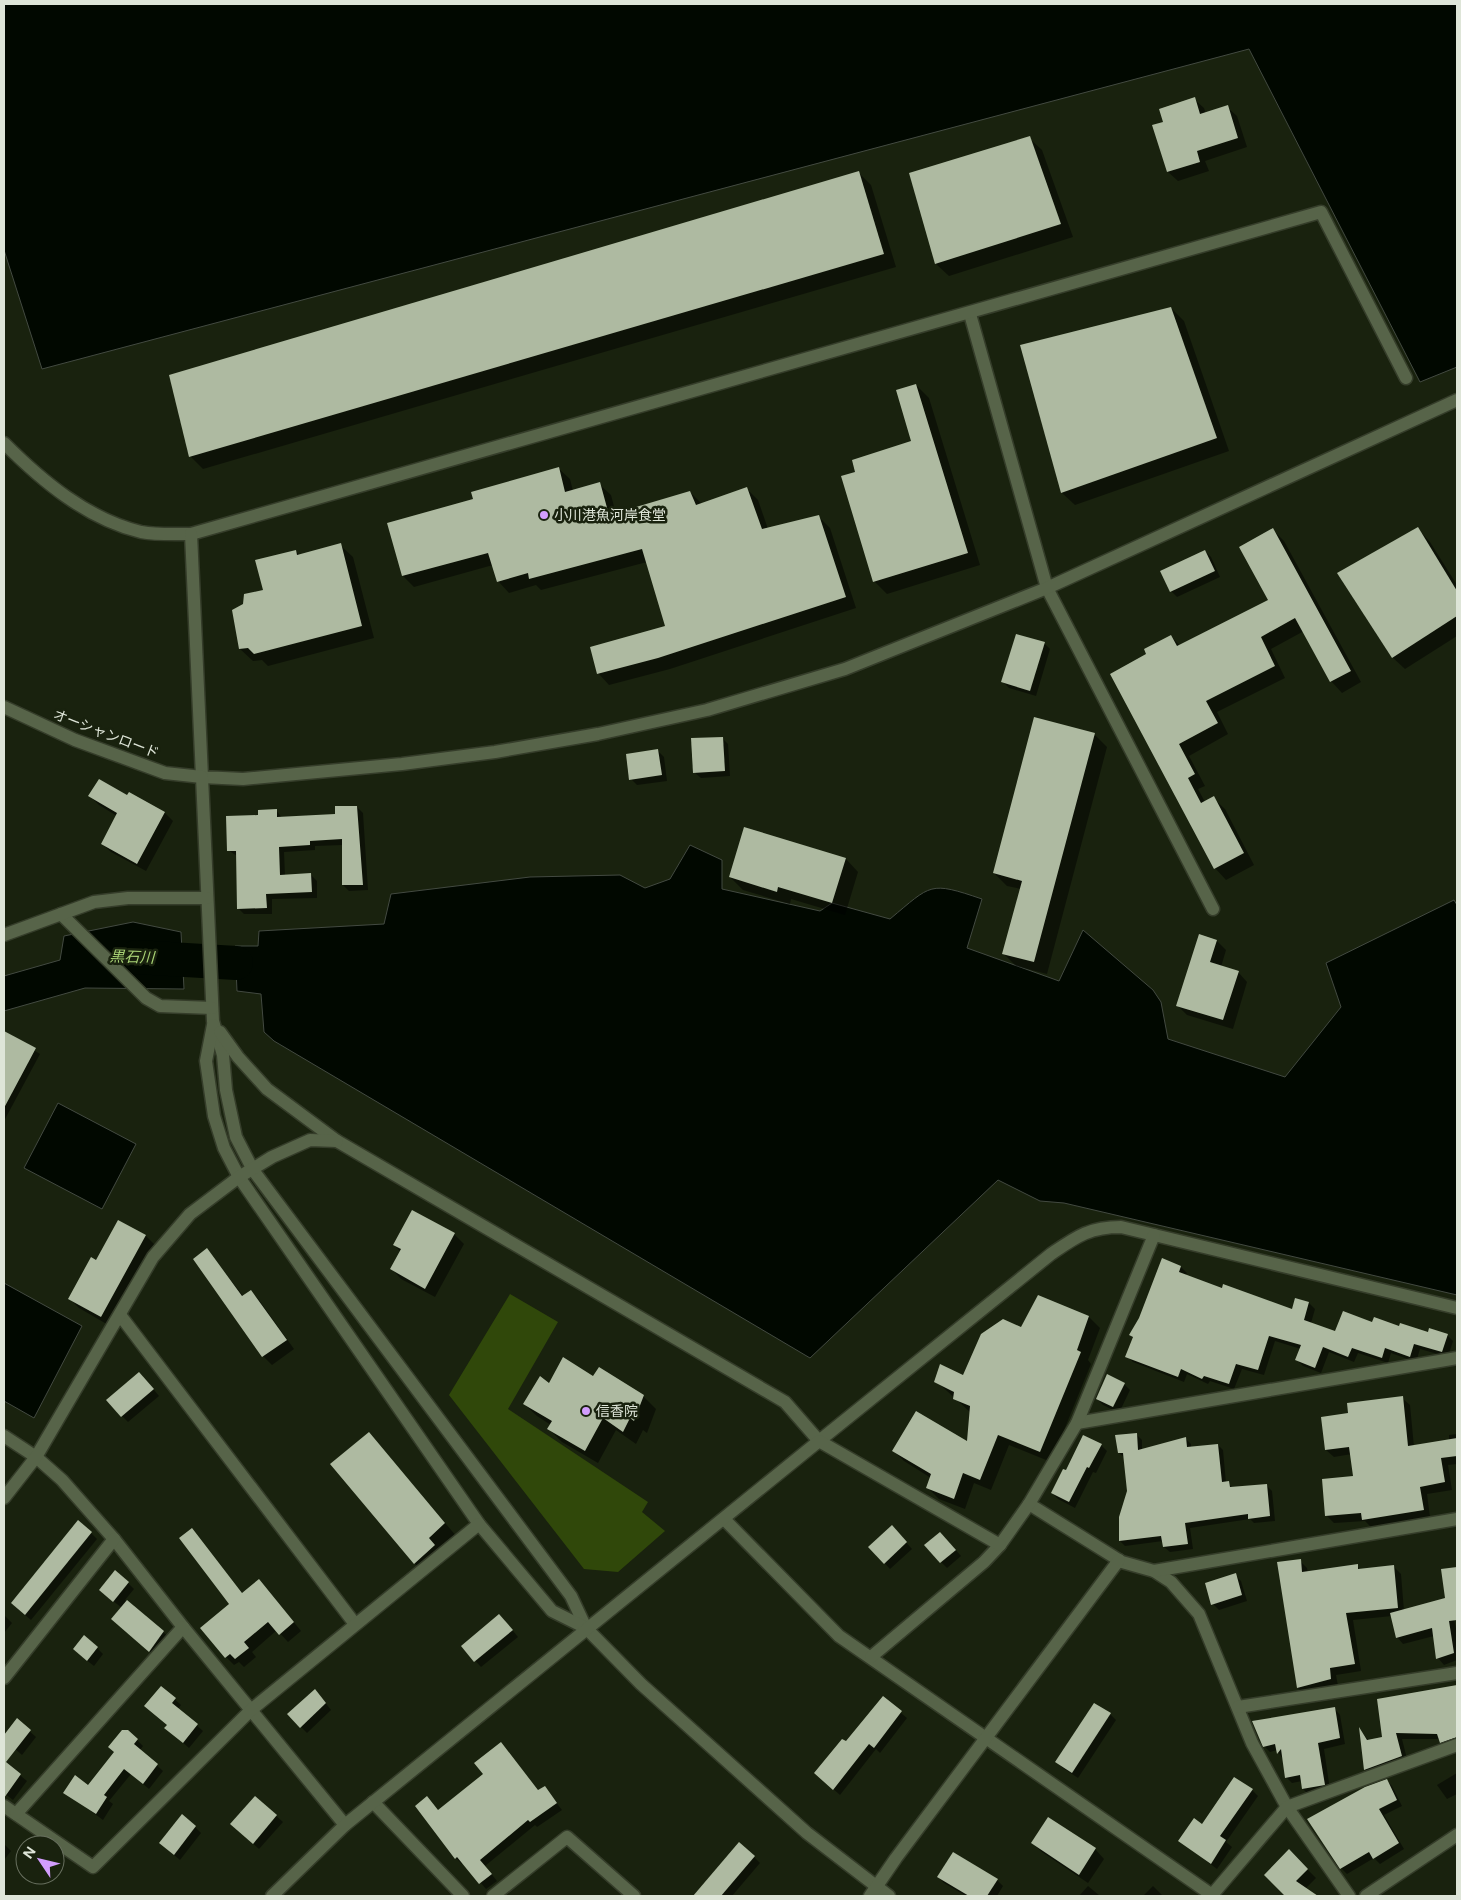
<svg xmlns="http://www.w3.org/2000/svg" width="1461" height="1900" viewBox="0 0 1461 1900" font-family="Figtree,'Noto Sans JP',sans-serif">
	<rect width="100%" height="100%" fill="#19220e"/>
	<!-- green -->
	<polygon fill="#30480a" points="510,1294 558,1322 508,1409 648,1502 642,1512 665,1531 618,1572 584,1569 449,1395"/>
	<!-- water -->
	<g fill="#010800" stroke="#434a41">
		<polygon points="4,4 1457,4 1457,367 1420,382 1249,49 42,369 4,250"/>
		<path d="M690 845 722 860V889L820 911 832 903 890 919C932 884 929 881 982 899L967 948 1059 981 1083 930 1153 990 1161 1002 1168 1039 1285 1077 1341 1007 1326 963 1454 900 1457 905V1295L1064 1203 1040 1201 998 1180 810 1358 274 1041 264 1032 261 994 237 991 235 946H258L259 931 384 924 391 894 530 877 620 875 645 888 670 879Z"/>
		<polygon points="133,922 181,932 184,989 85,988 4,1011 4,976 60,960 64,936"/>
		<polygon points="58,1103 136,1144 102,1209 24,1168"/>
		<polygon points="4,1283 82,1326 34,1418 4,1401"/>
	</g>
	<!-- shadow -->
	<g fill="#0007">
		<polygon points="1194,99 1204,108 1206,114 1227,107 1237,116 1247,147 1205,161 1209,171 1178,181 1168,172 1154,126 1165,123"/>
		<polygon points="1029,138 1042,150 1073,237 949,276 936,264 910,174"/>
		<polygon points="858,172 871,185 896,267 203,469 190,456"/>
		<polygon points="1171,308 1184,321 1229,451 1075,505 1062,493 1022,346"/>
		<polygon points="916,385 929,398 980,565 887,594 874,581 857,473 913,442"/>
		<polygon points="558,468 570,479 573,491 599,484 611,495 616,514 690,492 702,504 746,488 758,500 768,529 819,517 830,528 856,608 670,669 609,685 598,673 666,627 647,562 541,590 536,585 509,593 498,581 493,565 414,587 403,576 474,500"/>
		<polygon points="1418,529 1430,542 1457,585 1457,636 1405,669 1392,657"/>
		<polygon points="1273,530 1284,541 1361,682 1342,693 1331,681 1304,631 1271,649 1285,678 1217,712 1228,734 1189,756 1205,786 1198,789 1205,802 1213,798 1225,809 1254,865 1226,880 1215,868 1148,655 1171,636 1180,646 1269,601"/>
		<polygon points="340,545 353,557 374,638 268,666 262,660 253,661 240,649 264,591 295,551 300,555"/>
		<polygon points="1205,551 1211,557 1220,577 1177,597 1171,591"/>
		<polygon points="1044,643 1050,649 1036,696 1009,688 1003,682"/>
		<polygon points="1095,735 1107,747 1047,974 1016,966 1004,954 1021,889 1007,886 994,873"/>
		<polygon points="722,738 728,744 730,776 701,778 694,772"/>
		<polygon points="658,751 664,757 667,781 637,785 631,779"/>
		<polygon points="129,794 165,813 173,821 146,871 111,852 102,844 117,816 99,805 90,796 127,797"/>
		<polygon points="357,807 363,813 368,890 349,891 343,885 343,845 315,846 315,850 284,852 285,876 311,875 317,881 317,898 272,899 272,914 244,914 238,908 237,856 228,850 260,816 276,810 282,818 336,815"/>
		<polygon points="846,859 858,872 845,915 791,899 790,904 743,890 730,877"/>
		<polygon points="1217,941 1226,950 1221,967 1238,972 1247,982 1233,1029 1187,1015 1178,1006"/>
		<polygon points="4,1032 40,1054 4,1121"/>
		<polygon points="412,1211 454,1234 464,1244 435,1297 401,1279 392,1269 401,1252 394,1245"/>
		<polygon points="119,1221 146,1236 155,1245 110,1326 79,1308 70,1299 96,1262"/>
		<polygon points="207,1250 244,1297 251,1291 259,1300 294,1349 272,1365 263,1356 195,1259"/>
		<polygon points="1181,1267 1187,1273 1185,1276 1293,1310 1296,1300 1309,1303 1315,1309 1311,1323 1336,1333 1373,1324 1447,1335 1453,1341 1448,1357 1420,1349 1416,1362 1391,1353 1388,1363 1358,1353 1354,1362 1329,1352 1321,1373 1303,1366 1297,1360 1301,1349 1275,1341 1264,1375 1242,1369 1234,1389 1210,1381 1208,1384 1187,1374 1184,1382 1133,1362 1127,1356 1134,1339 1130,1335"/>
		<polygon points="1089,1317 1100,1328 1088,1360 1091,1364 1051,1462 1009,1445 991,1490 974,1483 965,1509 939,1499 928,1488 931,1478 904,1461 893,1450 968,1444 970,1412 936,1381 964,1376 1021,1328"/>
		<polygon points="594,1378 643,1396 656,1409 647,1433 643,1430 636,1444 616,1430 598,1463 562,1442 549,1429 551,1425 537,1416 524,1404 549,1384"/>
		<polygon points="145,1379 159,1396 128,1422 122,1416"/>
		<polygon points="1124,1384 1130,1390 1119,1413 1103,1405 1097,1399"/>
		<polygon points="1402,1398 1410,1405 1414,1447 1449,1441 1449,1435 1457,1434 1457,1464 1448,1465 1452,1490 1427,1494 1430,1517 1371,1527 1365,1521 1334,1523 1327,1516 1354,1477 1352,1454 1334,1457 1326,1450 1349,1414"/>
		<polygon points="369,1433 457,1537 440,1551 447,1559 427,1575 414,1563"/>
		<polygon points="1136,1434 1142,1440 1142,1450 1186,1439 1191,1444 1191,1448 1218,1445 1223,1450 1226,1483 1234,1488 1266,1485 1272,1491 1275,1521 1254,1523 1250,1519 1190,1528 1193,1549 1170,1552 1164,1547 1163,1541 1125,1546 1120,1541 1128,1491 1125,1458 1119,1453"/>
		<polygon points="1101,1445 1107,1451 1096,1473 1093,1472 1075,1508 1058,1499 1052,1493 1066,1472"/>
		<polygon points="892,1527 912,1549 890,1569 870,1547"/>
		<polygon points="192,1530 243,1594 267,1589 301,1631 288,1642 277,1630 252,1652 256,1657 244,1667 239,1662 234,1665 226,1657 231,1604"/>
		<polygon points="91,1533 97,1539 31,1620 18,1609"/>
		<polygon points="946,1539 961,1556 947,1568 941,1562"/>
		<polygon points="1300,1561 1307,1568 1308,1573 1357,1566 1361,1570 1394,1567 1401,1574 1404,1611 1446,1599 1442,1570 1457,1569 1457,1605 1451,1606 1457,1633 1457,1660 1444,1665 1438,1658 1434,1636 1403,1644 1397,1637 1392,1616 1353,1620 1361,1671 1336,1675 1338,1686 1305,1695 1298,1688"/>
		<polygon points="1235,1575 1241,1581 1247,1601 1219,1610 1213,1604"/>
		<polygon points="128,1583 134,1589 125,1600 170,1638 156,1657 119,1625 122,1608 107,1596"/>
		<polygon points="4,1615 12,1623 4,1633"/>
		<polygon points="505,1621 518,1637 481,1667 462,1646"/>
		<polygon points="97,1648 103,1654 94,1666 80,1655"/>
		<polygon points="1457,1686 1457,1745 1447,1748 1440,1739 1402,1739 1408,1763 1371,1776 1365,1770 1360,1730 1369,1741 1384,1738 1379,1700"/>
		<polygon points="161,1687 181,1705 178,1709 203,1731 189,1748 172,1733 168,1725 146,1706"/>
		<polygon points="321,1697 331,1710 307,1733 301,1727"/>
		<polygon points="883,1698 907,1718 880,1753 876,1749 840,1795 822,1779 846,1743"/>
		<polygon points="1334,1708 1340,1715 1345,1744 1324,1749 1330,1790 1309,1795 1303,1789 1302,1781 1292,1783 1286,1777 1283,1759 1277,1750 1270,1752 1264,1746"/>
		<polygon points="1110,1714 1116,1720 1078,1778 1063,1768 1057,1762"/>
		<polygon points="17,1720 36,1737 22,1755 4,1739"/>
		<polygon points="137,1740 143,1746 140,1750 163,1771 149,1789 131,1774 109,1801 113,1804 103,1820 65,1792 89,1786 116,1752"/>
		<polygon points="501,1744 539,1791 545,1788 562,1810 537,1827 535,1825 485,1866 497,1881 486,1889 464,1863 462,1864 456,1858 438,1811 484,1774"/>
		<polygon points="4,1762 27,1781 13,1800 4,1793"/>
		<polygon points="1457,1773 1457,1794 1447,1799 1437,1785"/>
		<polygon points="1387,1781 1392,1786 1402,1806 1384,1815 1404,1849 1380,1864 1374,1858 1347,1874 1341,1868"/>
		<polygon points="1252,1790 1258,1796 1226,1842 1232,1847 1217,1869 1180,1841"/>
		<polygon points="255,1797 283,1822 259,1849 238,1830"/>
		<polygon points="1049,1818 1095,1849 1104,1859 1088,1883 1042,1852 1032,1843"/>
		<polygon points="195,1827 201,1833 180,1860 167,1849"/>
		<polygon points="4,1844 11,1851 4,1860"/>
		<polygon points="1289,1851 1316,1878 1305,1889 1316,1896 1287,1896 1265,1875"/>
		<polygon points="953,1854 997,1880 1003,1886 997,1896 966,1896 944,1883 938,1877"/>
		<polygon points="754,1857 760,1863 732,1896 705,1896 699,1890"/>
		<polygon points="1088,1886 1100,1896 1079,1896"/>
		<polygon points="1153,1886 1163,1896 1143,1896"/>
	</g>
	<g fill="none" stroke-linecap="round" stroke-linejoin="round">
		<!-- river -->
		<polyline stroke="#010800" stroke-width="34" points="136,957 236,963"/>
	</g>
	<!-- building -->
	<g fill="#aebaa1">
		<polygon points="1195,97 1200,114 1228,105 1238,138 1197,151 1200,162 1167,172 1152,125 1163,122 1159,109"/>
		<polygon points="1030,136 1061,224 935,264 909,173"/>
		<polygon points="859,171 884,254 189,457 169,375"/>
		<polygon points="1171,307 1217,438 1061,493 1020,345"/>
		<polygon points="916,384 968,553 873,582 841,476 855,472 852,460 911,441 896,390"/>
		<polygon points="559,467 565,492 600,482 609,515 690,491 696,505 747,487 762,529 819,515 846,597 658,658 597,674 590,647 665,626 642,549 529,579 528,573 497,582 488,553 402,576 387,523 473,499 471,492"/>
		<polygon points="1418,527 1457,591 1457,616 1392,658 1337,573"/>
		<polygon points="1273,528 1351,671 1330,682 1295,618 1261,637 1275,666 1206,701 1218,723 1179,744 1195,774 1188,778 1201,803 1214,796 1244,853 1214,869 1110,674 1146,654 1144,649 1171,635 1177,646 1268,600 1239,547"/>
		<polygon points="341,543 362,626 254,654 248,648 239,649 232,610 243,604 244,594 263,590 255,560 296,550 297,555"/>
		<polygon points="1205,550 1215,571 1170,592 1160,571"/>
		<polygon points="1016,634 1045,642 1030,691 1001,682"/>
		<polygon points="1034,717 1095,733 1034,962 1002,954 1022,881 993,873"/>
		<polygon points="723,737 725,771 693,773 691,738"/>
		<polygon points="658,749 662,775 629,780 626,754"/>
		<polygon points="99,779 127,795 129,792 165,812 137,864 101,844 117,813 88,796"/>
		<polygon points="335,806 357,806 363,885 342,885 342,839 310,841 310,845 279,847 280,875 311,873 312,892 266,894 267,908 237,909 236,851 227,851 226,816 258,815 258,810 277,809 277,817 335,814"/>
		<polygon points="744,827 846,858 832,903 778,887 777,892 729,877"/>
		<polygon points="1199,934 1217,940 1210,962 1239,971 1223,1020 1176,1006"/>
		<polygon points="4,1031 36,1048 4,1108"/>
		<polygon points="412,1210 455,1233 425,1289 390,1269 401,1249 393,1245"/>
		<polygon points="118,1220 146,1235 101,1317 68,1299 91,1257 96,1260"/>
		<polygon points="207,1248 242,1296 251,1290 287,1340 262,1357 193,1259"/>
		<polygon points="1162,1258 1181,1266 1179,1272 1222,1288 1223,1284 1292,1309 1295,1298 1309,1302 1304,1320 1335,1331 1343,1311 1372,1322 1374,1317 1399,1326 1400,1323 1428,1332 1429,1328 1448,1334 1442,1352 1414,1344 1410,1357 1385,1348 1382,1358 1352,1348 1348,1357 1323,1347 1315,1368 1295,1360 1301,1345 1269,1336 1258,1370 1236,1364 1229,1384 1204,1376 1202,1379 1181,1369 1178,1377 1125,1357 1133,1337 1129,1335 1139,1318"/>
		<polygon points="1038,1295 1089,1316 1077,1350 1081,1352 1040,1452 998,1435 980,1480 963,1473 954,1499 926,1488 931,1474 892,1451 916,1411 967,1441 970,1406 953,1399 954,1392 934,1382 940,1364 963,1375 981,1334 1003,1319 1021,1327"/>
		<polygon points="563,1357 593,1376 599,1367 644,1395 634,1421 630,1418 623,1432 603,1418 585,1451 547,1429 552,1421 523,1404 540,1376 549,1383"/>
		<polygon points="139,1372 154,1389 121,1417 106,1400"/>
		<polygon points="1107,1374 1125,1383 1113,1407 1096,1399"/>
		<polygon points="1403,1396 1408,1446 1457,1438 1457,1456 1441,1458 1445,1482 1420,1487 1424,1510 1362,1520 1361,1513 1325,1516 1322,1479 1353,1476 1349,1447 1325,1450 1321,1417 1348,1413 1347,1403"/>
		<polygon points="369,1432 445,1523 429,1538 435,1545 414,1564 330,1464"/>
		<polygon points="1137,1433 1138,1450 1186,1437 1187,1447 1218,1444 1222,1482 1229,1481 1230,1487 1267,1484 1270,1516 1248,1519 1248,1514 1185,1523 1188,1544 1163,1547 1161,1536 1119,1541 1119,1517 1127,1491 1123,1453 1118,1453 1115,1435"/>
		<polygon points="1083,1435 1102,1444 1089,1468 1087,1467 1069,1502 1051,1493 1063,1469 1066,1470"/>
		<polygon points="78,1520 92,1532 25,1615 11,1603"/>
		<polygon points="892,1525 907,1542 884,1564 868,1547"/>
		<polygon points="192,1528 242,1593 259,1579 294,1622 279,1635 268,1622 244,1642 249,1648 235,1659 230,1654 225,1658 200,1628 229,1604 179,1538"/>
		<polygon points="940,1532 956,1550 940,1563 924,1545"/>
		<polygon points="1301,1559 1302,1572 1358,1564 1358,1569 1394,1565 1398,1608 1346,1613 1355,1664 1330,1668 1331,1679 1297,1688 1277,1562"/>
		<polygon points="1457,1567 1457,1620 1449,1621 1454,1653 1436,1659 1432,1628 1396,1638 1390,1613 1445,1598 1441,1569"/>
		<polygon points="115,1570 129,1582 113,1602 99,1590"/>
		<polygon points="1236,1573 1242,1595 1211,1605 1205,1583"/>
		<polygon points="127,1600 164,1631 149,1652 111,1619"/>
		<polygon points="499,1614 513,1630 474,1662 461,1646"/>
		<polygon points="84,1635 98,1647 87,1661 73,1649"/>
		<polygon points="1457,1685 1457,1737 1440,1743 1437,1734 1396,1733 1402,1756 1364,1770 1359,1727 1367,1740 1382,1737 1377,1699"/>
		<polygon points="161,1686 176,1698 172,1703 198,1724 183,1743 164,1728 167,1725 144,1706"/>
		<polygon points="315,1689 326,1703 300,1728 287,1714"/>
		<polygon points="883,1696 902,1711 874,1748 869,1744 833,1790 814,1773 842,1739 846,1741"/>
		<polygon points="1094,1703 1111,1713 1072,1773 1055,1762"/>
		<polygon points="1335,1707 1340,1738 1318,1743 1325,1785 1302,1789 1300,1775 1285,1778 1281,1749 1277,1754 1275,1744 1263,1747 1252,1721"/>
		<polygon points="17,1718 31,1730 6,1762 21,1774 4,1798 4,1735"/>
		<polygon points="122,1730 128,1730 138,1739 134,1744 158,1764 143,1784 124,1769 104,1795 107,1797 96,1814 63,1793 75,1775 88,1785 114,1752 108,1747"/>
		<polygon points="501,1742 538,1790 545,1786 557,1803 530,1822 528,1820 480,1860 492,1874 479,1884 457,1857 455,1859 415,1806 427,1796 438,1810 483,1774 474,1763"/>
		<polygon points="1234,1777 1253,1789 1220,1836 1226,1840 1211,1864 1178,1841 1194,1818 1202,1824"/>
		<polygon points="1387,1779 1397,1800 1379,1809 1399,1843 1373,1859 1369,1852 1340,1869 1307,1819 1365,1787"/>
		<polygon points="255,1796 277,1815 253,1844 230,1824"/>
		<polygon points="182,1814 196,1826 174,1855 159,1843"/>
		<polygon points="1048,1817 1096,1848 1079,1875 1031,1843"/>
		<polygon points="739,1842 755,1856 721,1896 693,1896"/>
		<polygon points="1289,1849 1308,1869 1296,1881 1318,1896 1285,1896 1264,1875"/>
		<polygon points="953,1852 998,1879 987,1896 969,1896 937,1877"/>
	</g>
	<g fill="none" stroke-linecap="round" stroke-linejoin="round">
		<!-- minor casing -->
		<g stroke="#353d2a" stroke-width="15">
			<g id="minor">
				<polyline points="970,314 1047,588 1213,909"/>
				<path d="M4 443C42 481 87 519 141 532 157 535 175 534 191 534L1321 212 1406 378"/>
				<polyline points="191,534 202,777 243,779 402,764 495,752 598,734 707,710 845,669 1047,588 1457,400"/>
				<polyline points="4,707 75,740 165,773 202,777 213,1021 223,1055 226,1090 236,1137 253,1170 571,1596 586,1628 641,1684 807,1833 889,1896"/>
				<polyline points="61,914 146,998 160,1006 212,1008"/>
				<polyline points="4,935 94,902 128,898 207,898"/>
				<polyline points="213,1025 206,1061 214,1116 224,1148 239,1177 479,1524 552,1611 586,1628"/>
				<path d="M220 1032 238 1057 267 1089 337 1141 785 1402 819 1441 1051 1254C1076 1237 1089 1227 1121 1227L1457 1308"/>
				<polyline points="120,1315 355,1624"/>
				<polyline points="1077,1423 1457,1358"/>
				<polyline points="4,1436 36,1457 62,1480 114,1539 183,1627 345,1825"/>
				<polyline points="4,1498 36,1457 153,1257 190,1214 239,1177 272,1157 310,1140 337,1141"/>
				<polyline points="1029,1504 1122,1562 1154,1571 1171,1582 1199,1614 1252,1743 1287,1807 1349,1896"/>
				<polyline points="724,1519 839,1636 1212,1895 1287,1807 1457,1745"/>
				<polyline points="1154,1571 1457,1519"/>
				<polyline points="871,1657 984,1562 1000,1545 1029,1504 1077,1423 1154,1235"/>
				<polyline points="4,1678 114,1539"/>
				<polyline points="1238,1707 1457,1673"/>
				<polyline points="373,1802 463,1896"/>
				<polyline points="4,1806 93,1867 251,1710 479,1524"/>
				<polyline points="16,1814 183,1627"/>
				<polyline points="272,1896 345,1825 819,1441 1000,1545"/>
				<polyline points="493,1896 567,1837 634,1896"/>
				<polyline points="870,1896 896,1858 1119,1560"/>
				<polyline points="1366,1896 1457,1835"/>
			</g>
		</g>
		<!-- minor -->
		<use href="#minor" stroke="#576449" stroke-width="12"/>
	</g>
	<!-- markers -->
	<g fill="#d29dfd" stroke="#19220e" stroke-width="2">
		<circle cx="544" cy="515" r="5"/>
		<circle cx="586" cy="1411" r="5"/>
	</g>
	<g text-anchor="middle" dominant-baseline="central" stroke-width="5" stroke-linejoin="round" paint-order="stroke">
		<!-- poi labels -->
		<g font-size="14" fill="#dee5d8" stroke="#19220e" text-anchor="start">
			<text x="554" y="515">小川港魚河岸食堂</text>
			<text x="596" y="1411">信香院</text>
		</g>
		<!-- street labels -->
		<g font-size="14" fill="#dee5d8" stroke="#19220e">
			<text transform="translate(106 734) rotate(21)">オーシャンロード</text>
		</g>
		<!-- water labels -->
		<g font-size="15" font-style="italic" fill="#a8d275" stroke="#19220e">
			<text transform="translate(132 957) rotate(2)">黒石川</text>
		</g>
	</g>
	<!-- border -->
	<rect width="1461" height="1900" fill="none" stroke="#dee5d8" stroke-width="10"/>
	<!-- north arrow -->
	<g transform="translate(40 1860) rotate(305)"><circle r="24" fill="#19220e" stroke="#68705f"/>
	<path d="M0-4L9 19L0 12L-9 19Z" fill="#d29dfd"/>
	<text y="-8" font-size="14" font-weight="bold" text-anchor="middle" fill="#dee5d8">N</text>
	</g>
</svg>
